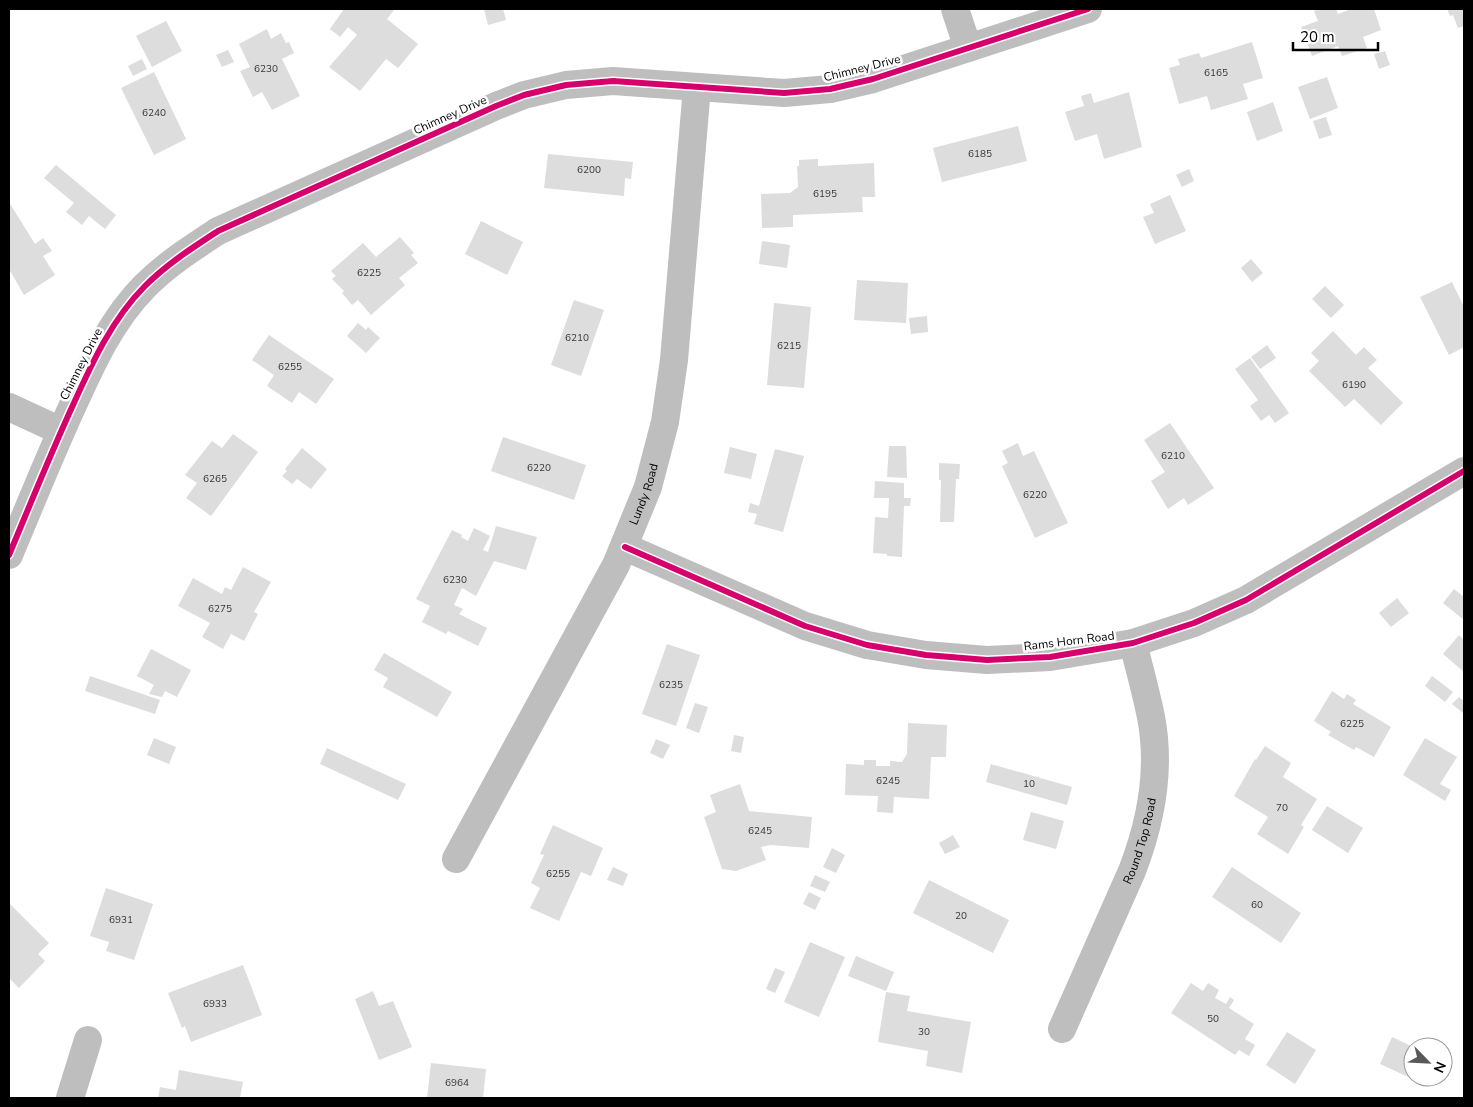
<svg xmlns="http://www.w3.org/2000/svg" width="1473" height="1107" viewBox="0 0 1473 1107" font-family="'Nunito Sans',sans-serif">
	<rect width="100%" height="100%" fill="#fff"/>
	<!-- building -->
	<g fill="#ddd">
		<polygon points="344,9 391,9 394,10 387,19 418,44 398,68 386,59 360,91 329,67 357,35 348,27 340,37 330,29"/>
		<polygon points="484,9 503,9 506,20 488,25"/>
		<polygon points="1319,9 1336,9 1338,14 1351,9 1374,9 1381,30 1363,37 1367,48 1342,56 1338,46 1312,56 1301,27 1318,21 1314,11"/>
		<polygon points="1447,9 1464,9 1464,26 1458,28 1453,15 1450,16"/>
		<polygon points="166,21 182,51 152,67 136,36"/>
		<polygon points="267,29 271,39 281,33 286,43 289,42 294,53 282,59 300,96 272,110 262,92 253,97 240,71 250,67 239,44"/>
		<polygon points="1252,42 1263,78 1243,84 1248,99 1211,110 1207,96 1179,104 1169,68 1180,65 1178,59 1199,53 1201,58"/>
		<polygon points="228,50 234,62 222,67 216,55"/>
		<polygon points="1385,51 1390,65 1379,69 1374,54"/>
		<polygon points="142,59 147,69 133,76 128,66"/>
		<polygon points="154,72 186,139 154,155 121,88"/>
		<polygon points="1327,77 1338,108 1310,119 1298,87"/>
		<polygon points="1129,92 1142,147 1104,159 1097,134 1075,141 1065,112 1084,106 1081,96 1091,93 1094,103"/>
		<polygon points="1273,102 1283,131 1257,141 1247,112"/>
		<polygon points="1326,117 1332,135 1319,139 1313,121"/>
		<polygon points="1018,126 1027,161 942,182 933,148"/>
		<polygon points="548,154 633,162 631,179 625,178 624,196 544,188"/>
		<polygon points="818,159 818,166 874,163 875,197 862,197 863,212 793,215 793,227 762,228 761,194 790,193 798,187 797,166 799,166 799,160"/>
		<polygon points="56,165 116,215 105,229 89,216 82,225 66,212 74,203 44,178"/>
		<polygon points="1189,169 1194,181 1182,187 1176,175"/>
		<polygon points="1170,195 1186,231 1155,244 1143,217 1154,213 1150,204"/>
		<polygon points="9,202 35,244 43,238 52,251 43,256 55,275 24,295 9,269"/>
		<polygon points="481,221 523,242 507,275 465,254"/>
		<polygon points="400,237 414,253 411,255 418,263 399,278 405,285 371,315 358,300 352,305 342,293 344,291 332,279 336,276 331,271 363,243 376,257"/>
		<polygon points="762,241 790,245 787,268 759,264"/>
		<polygon points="1251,259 1263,273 1252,282 1241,268"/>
		<polygon points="857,280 908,283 906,323 854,320"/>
		<polygon points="1452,282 1464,307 1464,347 1449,355 1420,297"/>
		<polygon points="1325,286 1344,305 1331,318 1312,299"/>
		<polygon points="574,300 604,310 581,376 551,365"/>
		<polygon points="774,303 811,307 804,388 767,385"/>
		<polygon points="927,316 928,332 911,334 909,318"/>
		<polygon points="358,323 366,330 368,327 380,338 366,353 347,336"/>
		<polygon points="1333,331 1356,355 1364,347 1377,360 1368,368 1403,403 1381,425 1354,399 1345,407 1309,371 1319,361 1311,353"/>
		<polygon points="269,335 334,379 316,404 299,392 292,403 267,386 274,375 252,360"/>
		<polygon points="1267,345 1276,358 1260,369 1251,357"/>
		<polygon points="1250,358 1289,413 1275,423 1269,415 1261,421 1250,406 1258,400 1235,369"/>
		<polygon points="1170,423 1214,488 1188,505 1184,498 1168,509 1151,481 1165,472 1144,440"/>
		<polygon points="233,434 258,452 211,516 186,498 197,483 185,475 212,441 222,448"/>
		<polygon points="503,437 586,465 574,500 491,471"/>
		<polygon points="1018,443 1023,456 1034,451 1068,523 1035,538 1002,466 1008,463 1002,451"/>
		<polygon points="889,446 906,446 907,478 887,477"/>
		<polygon points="730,447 757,454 751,479 724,473"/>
		<polygon points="302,448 327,469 311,489 297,479 292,484 282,476 287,471 285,469"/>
		<polygon points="775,449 804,456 783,532 754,524 757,514 748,512 750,503 759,506"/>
		<polygon points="939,463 960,464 959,479 956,479 954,522 940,522 941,480 939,480"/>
		<polygon points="875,481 904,483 904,498 911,498 910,506 904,506 902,557 887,556 887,554 873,553 875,517 888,518 889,498 874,498"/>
		<polygon points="496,526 537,537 526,570 494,561 476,596 462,588 454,605 463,609 459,614 487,628 478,646 448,631 446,634 422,622 430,606 416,599 452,530 462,535 461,537 468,541 474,528 490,536 483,550 488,552"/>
		<polygon points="243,567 271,582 254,612 258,614 244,641 231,634 223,649 202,637 210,623 178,606 193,578 222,594 225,587 231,590"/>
		<polygon points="1454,589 1464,597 1464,620 1443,603"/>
		<polygon points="1397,598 1409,613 1391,627 1379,613"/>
		<polygon points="1459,635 1464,640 1464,672 1443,654"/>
		<polygon points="667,644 700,655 676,726 642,714"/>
		<polygon points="151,649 191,670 177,697 165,691 162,697 149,694 154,685 137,676"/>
		<polygon points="384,653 452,692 437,717 383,687 388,678 374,670"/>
		<polygon points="90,676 160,700 155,714 85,691"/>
		<polygon points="1432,676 1453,692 1445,702 1425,686"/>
		<polygon points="1332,691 1344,699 1347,694 1356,700 1353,704 1391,727 1374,757 1356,747 1354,750 1328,735 1331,732 1314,721"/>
		<polygon points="1459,697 1464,701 1464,714 1452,704"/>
		<polygon points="695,703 708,707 699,733 686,728"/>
		<polygon points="908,723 947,725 946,757 931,757 929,799 894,797 893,813 877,812 878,796 845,795 846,764 864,765 864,760 876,760 876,766 890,766 890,761 902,762 907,754"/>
		<polygon points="734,735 744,737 741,753 731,751"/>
		<polygon points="154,738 176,747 169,764 147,755"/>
		<polygon points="1425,738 1457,757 1440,784 1451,790 1445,801 1403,775"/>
		<polygon points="656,739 670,745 663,759 650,753"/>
		<polygon points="1265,746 1291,763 1283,777 1317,799 1301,825 1304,827 1288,854 1257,834 1268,817 1234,796 1255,759 1256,760"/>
		<polygon points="327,748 406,784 398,800 320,764"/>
		<polygon points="991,764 1072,787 1067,805 986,782"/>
		<polygon points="740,784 749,811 812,817 809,848 771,845 761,847 766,860 736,871 722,869 704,817 716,812 710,795"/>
		<polygon points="1327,806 1363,828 1348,853 1312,830"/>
		<polygon points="1031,812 1064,821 1056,849 1023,840"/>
		<polygon points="553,825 603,848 591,876 581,872 559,921 530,908 540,888 531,883 544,855 540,854"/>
		<polygon points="953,835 960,847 945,854 939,843"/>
		<polygon points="832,848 845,855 836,873 823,867"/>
		<polygon points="613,867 628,874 623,886 607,880"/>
		<polygon points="1232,867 1301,913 1281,943 1212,897"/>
		<polygon points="815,875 830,882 825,892 810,886"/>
		<polygon points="929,880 1009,920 993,953 913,913"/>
		<polygon points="106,888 153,904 134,960 106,951 109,942 90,936"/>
		<polygon points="809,892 821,898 815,910 803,904"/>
		<polygon points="9,903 49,943 38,954 45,961 19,988 9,978"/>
		<polygon points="810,942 845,957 819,1017 784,1002"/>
		<polygon points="856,956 894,972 886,991 848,976"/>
		<polygon points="243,965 262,1015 191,1042 185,1026 182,1028 168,993"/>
		<polygon points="775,968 785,972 775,993 766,989"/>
		<polygon points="1191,983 1203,991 1208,983 1219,990 1215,998 1226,1004 1230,997 1234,1000 1229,1008 1254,1024 1245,1039 1255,1045 1249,1056 1239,1050 1235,1055 1171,1013"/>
		<polygon points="373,991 379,1006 393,1001 412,1047 379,1060 355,999"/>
		<polygon points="886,992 910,996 907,1011 971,1022 962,1073 926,1066 928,1051 878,1042"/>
		<polygon points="1287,1032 1316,1050 1295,1084 1266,1065"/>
		<polygon points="1392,1037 1413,1047 1413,1077 1422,1077 1419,1082 1380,1064"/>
		<polygon points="431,1063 486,1069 483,1098 427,1098"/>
		<polygon points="179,1070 243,1082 240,1098 158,1098 160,1087 176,1090"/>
	</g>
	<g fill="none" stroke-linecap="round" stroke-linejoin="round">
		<!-- minor -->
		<g stroke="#bebebe" stroke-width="28">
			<polyline points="955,9 968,48"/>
			<polyline points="9,407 61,431"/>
			<polyline points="625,547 805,626 867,645 926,655 987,660 1050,657 1133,643 1194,623 1246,600 1464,471"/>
			<path d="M9 555C30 505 50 455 73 405 92 363 112 319 145 286 167 264 192 248 218 231L496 106 524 95 566 85 613 81 784 93 830 89 873 79 1088 9"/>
			<path id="s1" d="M456 859 616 565 648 487 665 422 674 360 697 87"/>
			<path id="s2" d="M1062 1029 1132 871C1151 822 1161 769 1151 717 1146 692 1139 667 1133 643"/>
			<polyline points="70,1098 88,1040"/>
		</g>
		<!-- cycleway casing -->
		<g stroke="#fff" stroke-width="9">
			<g id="cycleway">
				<polyline points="625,547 805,626 867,645 926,655 987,660 1050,657 1133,643 1194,623 1246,600 1464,471"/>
				<path d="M9 555C30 505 50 455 73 405 92 363 112 319 145 286 167 264 192 248 218 231L496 106 524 95 566 85 613 81 784 93 830 89 873 79 1088 9"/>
			</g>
		</g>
		<!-- cycleway -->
		<use href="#cycleway" stroke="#d6006c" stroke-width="6"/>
	</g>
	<g text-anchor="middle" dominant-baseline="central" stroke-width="5" stroke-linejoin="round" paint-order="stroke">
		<!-- number labels -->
		<g font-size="10" fill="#373737">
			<text x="266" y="69">6230</text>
			<text x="1216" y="73">6165</text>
			<text x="154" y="113">6240</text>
			<text x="980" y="154">6185</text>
			<text x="589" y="170">6200</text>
			<text x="825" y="194">6195</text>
			<text x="369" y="273">6225</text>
			<text x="577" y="338">6210</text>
			<text x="789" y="346">6215</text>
			<text x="290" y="367">6255</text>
			<text x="1354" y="385">6190</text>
			<text x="1173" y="456">6210</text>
			<text x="539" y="468">6220</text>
			<text x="215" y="479">6265</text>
			<text x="1035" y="495">6220</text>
			<text x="455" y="580">6230</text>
			<text x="220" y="609">6275</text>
			<text x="671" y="685">6235</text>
			<text x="1352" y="724">6225</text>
			<text x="888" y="781">6245</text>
			<text x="1029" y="784">10</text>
			<text x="1282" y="808">70</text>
			<text x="760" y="831">6245</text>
			<text x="558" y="874">6255</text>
			<text x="1257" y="905">60</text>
			<text x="961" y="916">20</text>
			<text x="121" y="920">6931</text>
			<text x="215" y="1004">6933</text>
			<text x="1213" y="1019">50</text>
			<text x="924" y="1032">30</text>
			<text x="457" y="1083">6964</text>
		</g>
		<!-- street labels -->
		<g font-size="12" fill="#000" stroke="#fff">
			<text transform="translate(862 68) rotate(-14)">Chimney Drive</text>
			<text transform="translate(450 115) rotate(-24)">Chimney Drive</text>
			<text transform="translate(81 364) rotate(-63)">Chimney Drive</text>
			<text stroke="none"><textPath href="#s1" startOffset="411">Lundy Road</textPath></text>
			<text transform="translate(1069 641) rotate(-7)">Rams Horn Road</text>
			<text stroke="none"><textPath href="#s2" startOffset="204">Round Top Road</textPath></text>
		</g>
	</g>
	<!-- border -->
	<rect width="1473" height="1107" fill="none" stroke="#000000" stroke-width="20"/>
	<!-- north arrow -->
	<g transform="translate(1428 1062) rotate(114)"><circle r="24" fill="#ffffff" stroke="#999999"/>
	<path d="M0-4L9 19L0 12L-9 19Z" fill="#595959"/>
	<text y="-8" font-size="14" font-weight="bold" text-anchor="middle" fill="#000000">N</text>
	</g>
	<!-- scale -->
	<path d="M1293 42v8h85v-8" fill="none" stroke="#000000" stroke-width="2.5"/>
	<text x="1300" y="42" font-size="15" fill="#000000" stroke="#ffffff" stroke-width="4" paint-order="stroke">20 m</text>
</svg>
